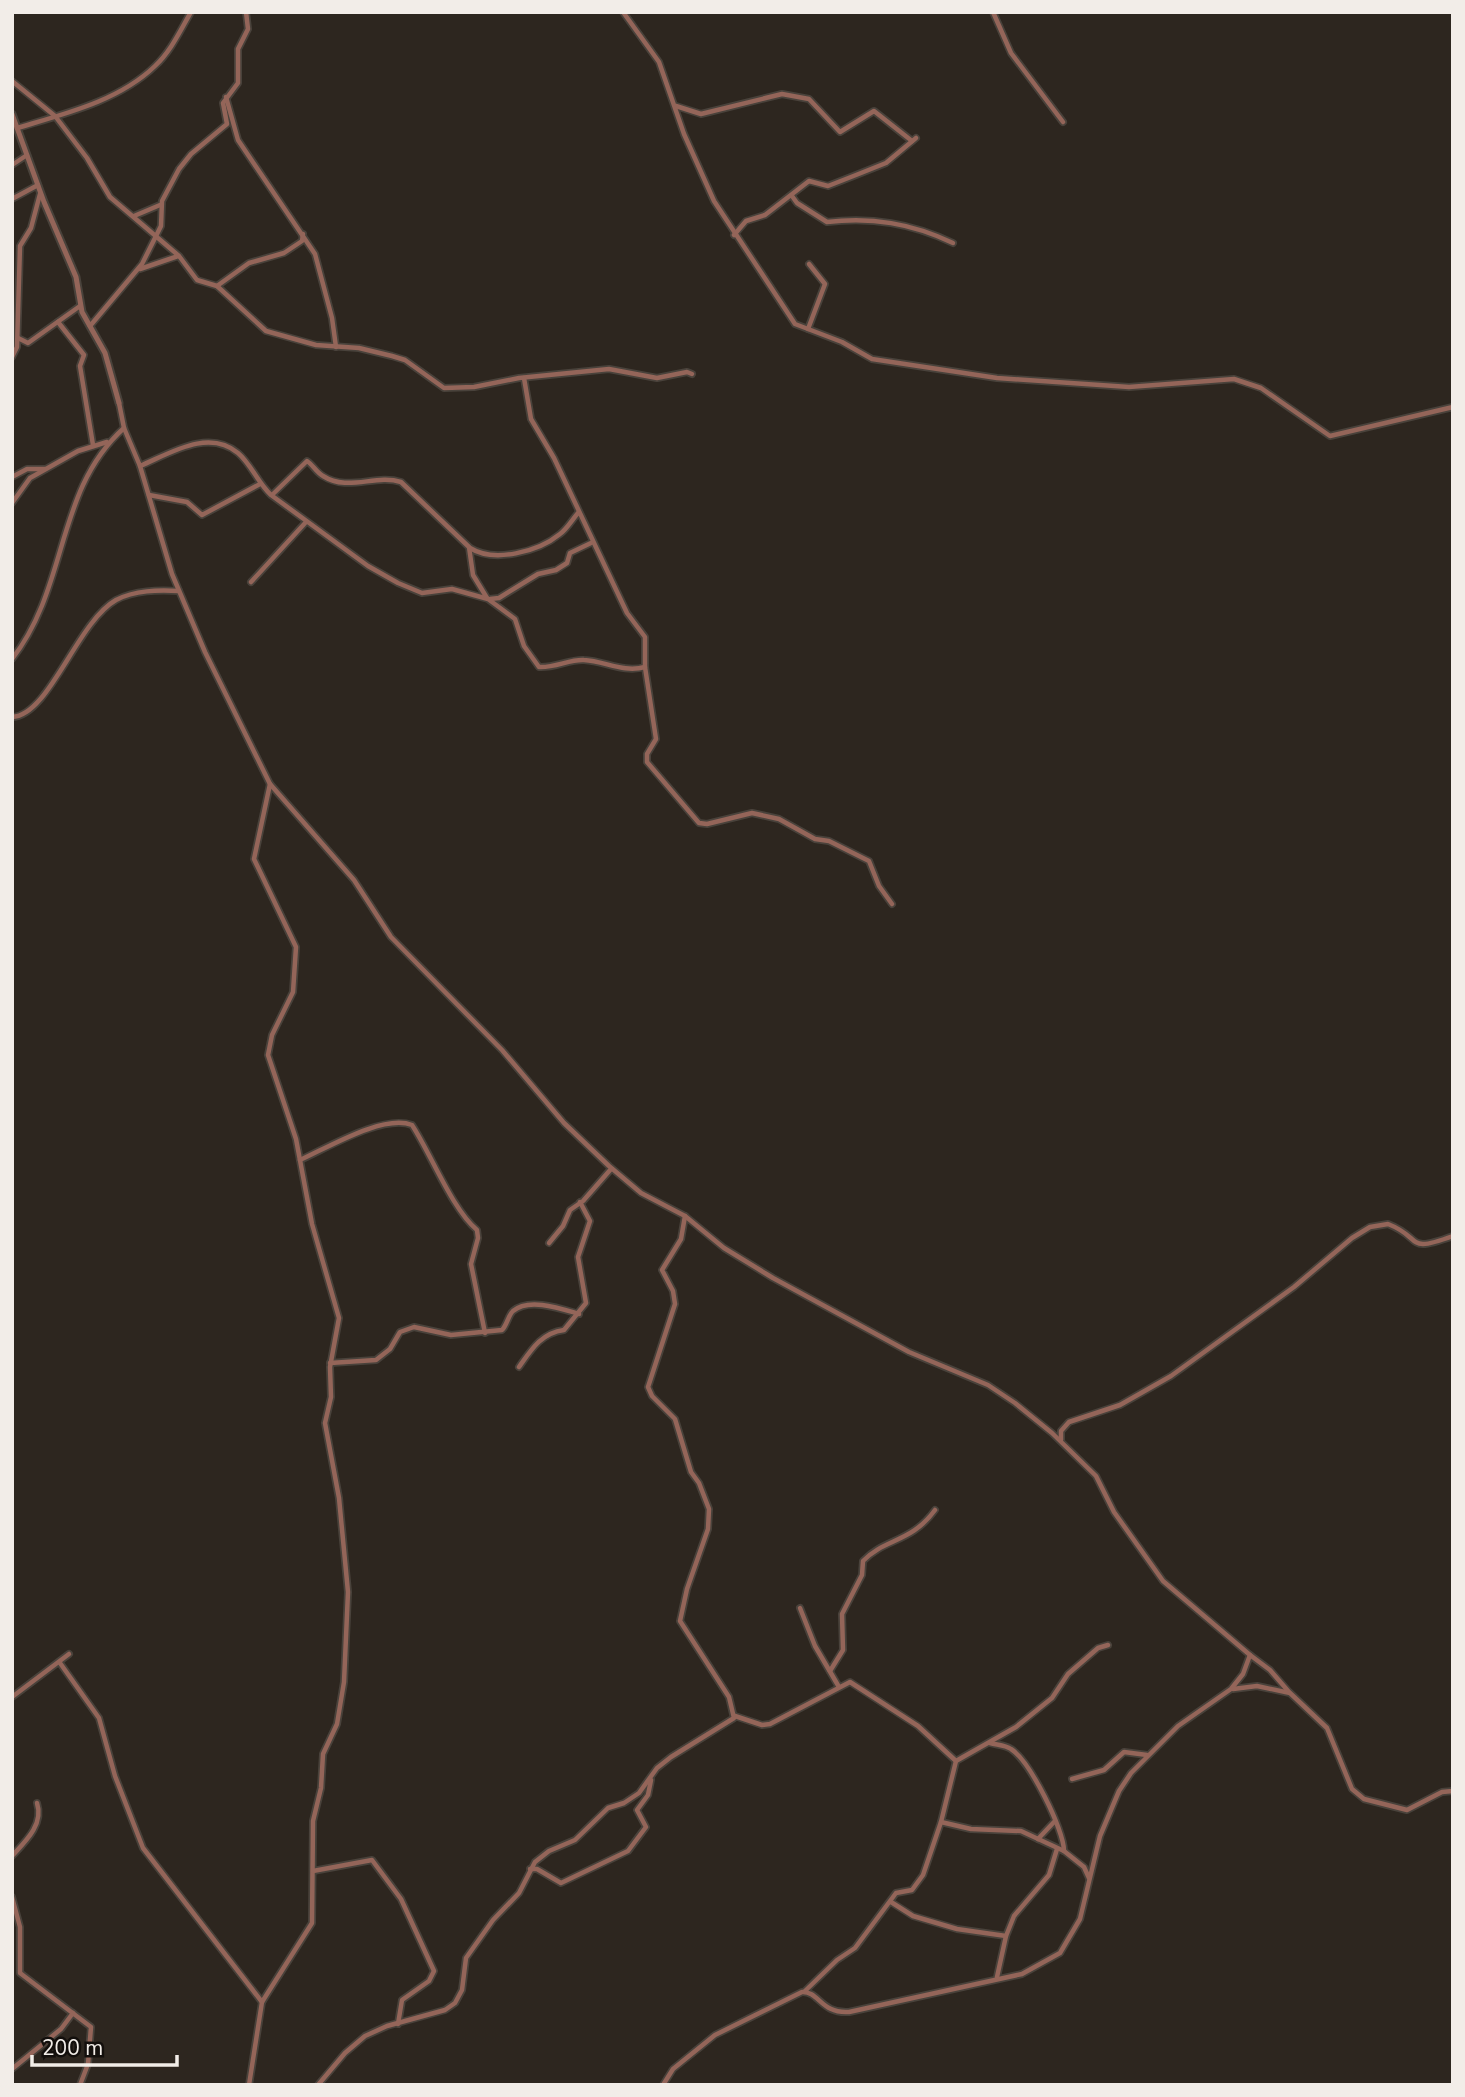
<svg xmlns="http://www.w3.org/2000/svg" width="1465" height="2097" viewBox="0 0 1465 2097" font-family="'Nunito Sans',sans-serif">
	<rect width="100%" height="100%" fill="#2d261f"/>
	<g fill="none" stroke-linecap="round" stroke-linejoin="round">
		<!-- minor casing -->
		<g stroke="#49423b" stroke-width="8">
			<g id="minor">
				<polyline points="623,12 659,62 684,134 714,201 795,324 842,342 872,359 997,378 1129,387 1234,379 1261,388 1330,436 1453,407"/>
				<polyline points="993,12 1011,53 1063,122"/>
				<polyline points="12,81 55,116 87,158 110,197 179,256 197,280 217,286 266,331 316,345 359,348 392,356 405,360 444,388 474,387 519,378 609,369 657,378 687,372 692,374"/>
				<polyline points="226,97 238,140 315,254 332,318 336,347"/>
				<polyline points="676,106 701,114 782,94 809,99 840,132 874,111 912,141"/>
				<path d="M17 128C64 114 119 101 155 66 171 51 180 31 191 12"/>
				<polyline points="12,165 27,155"/>
				<path d="M792 196 797 203 827 222C872 217 911 223 953 243"/>
				<polyline points="12,199 38,185"/>
				<polyline points="134,216 160,205"/>
				<polyline points="734,235 746,221 765,215 809,181 828,186 856,175 886,163 916,138"/>
				<polyline points="140,269 178,256"/>
				<polyline points="217,286 249,263 284,253 302,241 303,234"/>
				<polyline points="58,322 84,355 80,366 93,445"/>
				<polyline points="90,326 142,264 161,226 162,201 179,169 191,154 227,124 223,103 238,83 238,49 248,29 246,12"/>
				<polyline points="808,329 825,284 809,264"/>
				<polyline points="18,338 28,343 80,306"/>
				<polyline points="12,357 17,347 20,246 31,228 40,194"/>
				<polyline points="524,378 531,419 554,458 627,613 645,637 645,667 656,739 647,754 647,762 699,823 707,824 752,813 779,819 815,839 829,841 869,861 879,886 892,904"/>
				<polyline points="119,403 124,428 140,466 172,574 205,652 270,784 254,859 296,947 293,992 272,1035 268,1055 296,1139 312,1224 339,1318 330,1367 331,1397 325,1423 339,1498 348,1592 344,1682 337,1724 323,1754 321,1788 313,1821 312,1923 262,2002 249,2085"/>
				<path d="M140 466C169 454 208 428 238 453 251 464 258 483 271 495L368 566 398 583 422 593 452 589 488 599 515 619 524 646 539 667C555 668 570 659 584 660 605 661 623 673 645 667"/>
				<polyline points="12,477 27,469 45,469"/>
				<polyline points="149,495 187,502 202,515 260,484"/>
				<path d="M272 495 307 461C313 465 316 472 323 476 348 492 375 474 401 482L469 547 473 575 487 598"/>
				<polyline points="12,503 30,478 78,451 107,442"/>
				<path d="M470 548C494 563 538 552 560 534 567 529 572 520 578 513"/>
				<polyline points="251,582 306,522"/>
				<polyline points="490,599 499,598 538,574 556,570 567,563 570,553 591,543"/>
				<path d="M12 659C69 586 55 490 124 428"/>
				<path d="M12 717C49 716 77 622 116 600 135 590 158 590 179 591"/>
				<path d="M270 784 354 880 391 937 502 1050 564 1123 609 1166 641 1193 685 1216 724 1248 773 1278 909 1352 988 1385 1015 1403 1052 1433 1096 1476 1114 1512 1163 1581 1250 1655 1243 1674 1231 1689 1178 1726 1131 1773 1119 1791 1100 1836 1080 1919 1060 1953 1022 1974 849 2012C821 2014 819 1991 802 1992L715 2035 673 2069 663 2085"/>
				<path d="M300 1160C327 1148 383 1114 412 1125 431 1154 452 1209 477 1230L478 1238 471 1264 485 1333"/>
				<polyline points="549,1243 563,1226 570,1210 583,1201 611,1169"/>
				<path d="M330 1363 376 1360 390 1349 400 1332 414 1327 451 1335 502 1330C507 1325 508 1316 513 1311 529 1297 562 1309 579 1314"/>
				<path d="M519 1367C531 1350 541 1333 564 1330L586 1303 578 1257 590 1221 580 1202"/>
				<path d="M1061 1440V1431L1069 1422 1120 1405 1171 1376 1294 1287 1352 1238 1370 1227 1388 1224C1424 1238 1404 1254 1453 1236"/>
				<polyline points="800,1608 815,1646 839,1687"/>
				<polyline points="1250,1655 1270,1670 1289,1692"/>
				<polyline points="60,1663 99,1718 115,1776 143,1848 262,2002"/>
				<path d="M830 1671 843 1650 842 1614 862 1575 863 1561C885 1538 911 1543 935 1510"/>
				<polyline points="1233,1689 1257,1686 1290,1693 1327,1728 1352,1789 1364,1799 1407,1810 1442,1792 1453,1791"/>
				<polyline points="12,1697 69,1654"/>
				<polyline points="735,1716 762,1725 770,1724 850,1682 918,1726 956,1761"/>
				<path d="M990 1743C997 1745 1005 1745 1011 1749 1030 1761 1064 1830 1064 1851"/>
				<polyline points="1072,1779 1104,1770 1124,1752 1147,1755"/>
				<polyline points="941,1822 971,1829 1021,1831 1064,1851 1084,1867 1089,1878"/>
				<polyline points="1038,1839 1054,1822"/>
				<path d="M12 1856C26 1841 44 1824 37 1803"/>
				<polyline points="530,1869 537,1869 561,1883 628,1851 646,1827 637,1810 648,1795 651,1780"/>
				<polyline points="313,1871 372,1860 401,1899 434,1971 429,1981 402,2000 398,2024"/>
				<polyline points="12,1897 20,1927 20,1973 91,2027 88,2064 80,2085"/>
				<polyline points="891,1902 913,1916 957,1929 1006,1936"/>
				<polyline points="997,1977 1006,1936 1014,1916 1049,1875 1057,1849"/>
				<polyline points="805,1991 837,1960 855,1948 896,1893 912,1890 923,1875 941,1822 956,1761 1016,1727 1052,1698 1068,1674 1098,1648 1108,1645"/>
				<polyline points="12,2069 61,2029 73,2013"/>
				<polyline points="318,2085 345,2053 365,2036 387,2026 445,2010 455,2003 462,1990 466,1958 493,1920 519,1893 535,1862 549,1851 575,1840 608,1808 624,1803 639,1793 657,1768 671,1757 734,1718 729,1697 680,1621 687,1589 708,1529 709,1509 699,1483 691,1472 675,1419 652,1396 648,1387 675,1304 673,1291 662,1270 681,1239 685,1216"/>
			</g>
		</g>
		<!-- tertiary casing -->
		<g stroke="#49423b" stroke-width="9">
			<polyline id="tertiary" points="12,114 44,202 76,277 82,312 105,353 119,403"/>
		</g>
		<!-- minor -->
		<use href="#minor" stroke="#946559" stroke-width="4.5"/>
		<!-- tertiary -->
		<use href="#tertiary" stroke="#946559" stroke-width="5"/>
	</g>
	<!-- border -->
	<rect width="1465" height="2097" fill="none" stroke="#f2ede8" stroke-width="28"/>
	<!-- scale -->
	<path d="M32 2055v10h145v-10" fill="none" stroke="#f2ede8" stroke-width="3.5"/>
	<text x="42" y="2055" font-size="21" fill="#f2ede8" stroke="#130f0c" stroke-width="5" paint-order="stroke">200 m</text>
</svg>
